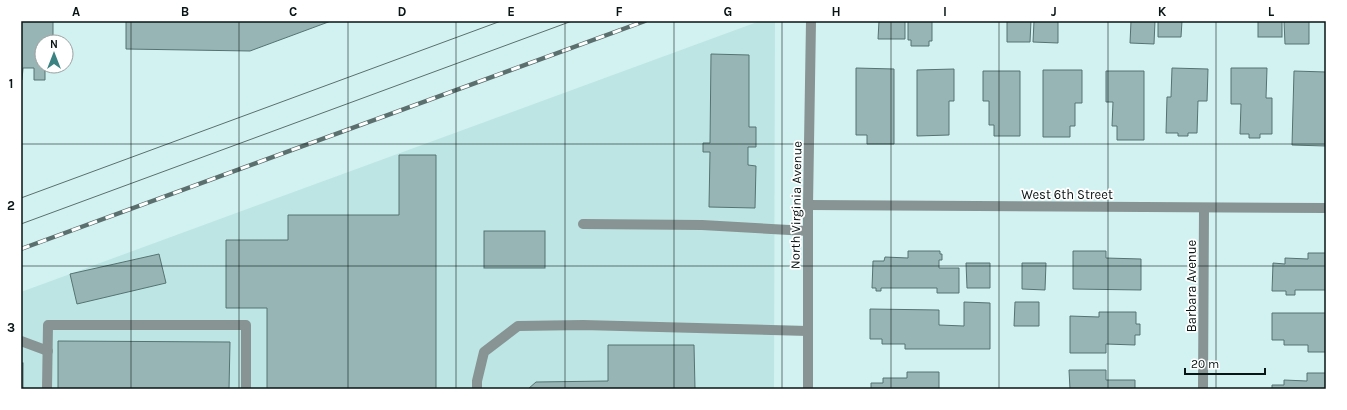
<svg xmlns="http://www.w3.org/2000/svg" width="1347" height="410" viewBox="0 0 1347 410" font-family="Karla,sans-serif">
	<rect width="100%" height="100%" fill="#d2f2f1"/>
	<!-- built -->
	<polygon fill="#bde5e4" points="760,21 775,21 774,389 21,389 21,292"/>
	<!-- building -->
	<g fill="#96b5b4" stroke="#567372">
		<polygon points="21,21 53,21 53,42 42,42 42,66 52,66 52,68 45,68 45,80 34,80 34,68 23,68 22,80 21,80"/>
		<polygon points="126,21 331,21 250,51 126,49"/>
		<polygon points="879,21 905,21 905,39 878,39"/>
		<polygon points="908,21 932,21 932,41 929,41 929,46 911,46 911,40 908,40"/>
		<polygon points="1007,21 1031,21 1030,42 1007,42"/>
		<polygon points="1034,21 1058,21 1058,43 1033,42"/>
		<polygon points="1131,21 1155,21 1154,44 1130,43"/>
		<polygon points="1158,21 1182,21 1181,37 1158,37"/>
		<rect x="1258" y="21" width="24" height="16"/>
		<polygon points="1284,21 1309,21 1309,44 1285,44"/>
		<polygon points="711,54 749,55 749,127 756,127 756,147 748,147 748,165 756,166 755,208 709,207 710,152 703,152 703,143 710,143"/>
		<polygon points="856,68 894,69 894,144 867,144 867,135 856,135"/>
		<polygon points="1172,68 1208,69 1207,101 1198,101 1197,133 1188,133 1188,136 1178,136 1178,133 1166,133 1167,97 1171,97"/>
		<polygon points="1231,68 1267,68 1266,98 1272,98 1272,134 1260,134 1260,138 1249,138 1249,134 1240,134 1241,104 1231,104"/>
		<polygon points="954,69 954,101 949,101 949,135 917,136 917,70"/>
		<polygon points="1043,70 1082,70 1082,103 1075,103 1075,126 1070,126 1070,137 1043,137"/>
		<polygon points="983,71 1020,71 1020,136 994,136 994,125 989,125 989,101 983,101"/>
		<polygon points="1106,71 1144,71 1144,140 1117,140 1117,126 1112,126 1113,102 1106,102"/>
		<polygon points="1294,71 1326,72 1325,146 1292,145"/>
		<polygon points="399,155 436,155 436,389 267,389 267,308 226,308 226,240 288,240 288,215 399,215"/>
		<rect x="484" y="231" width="61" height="37"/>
		<polygon points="908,251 940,251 940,254 942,254 942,260 939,260 939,268 959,268 959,293 937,293 937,288 881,288 881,291 876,291 876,288 872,288 873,261 884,261 885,257 908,258"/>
		<polygon points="1073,251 1106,251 1106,258 1141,259 1141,290 1073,289"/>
		<polygon points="1308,253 1326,253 1326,290 1295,290 1295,295 1286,295 1286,291 1272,291 1273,263 1285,264 1285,258 1308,259"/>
		<polygon points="159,254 166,283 77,304 70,274"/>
		<polygon points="966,263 990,263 990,288 967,288"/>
		<polygon points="1022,263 1046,263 1045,290 1022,289"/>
		<polygon points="964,302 990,303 990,349 905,349 905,344 882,344 882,339 870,339 870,309 939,310 939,325 964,326"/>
		<polygon points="1015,302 1039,302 1039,326 1014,326"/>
		<polygon points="1099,312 1136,312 1136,324 1140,324 1140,335 1135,335 1135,345 1106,344 1106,353 1070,353 1070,316 1099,317"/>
		<polygon points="1272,313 1326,313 1326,352 1308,352 1308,345 1284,345 1284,340 1272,340"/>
		<polygon points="58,341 230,342 229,389 58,389"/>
		<polygon points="608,345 694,345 695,389 528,389 536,382 608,381"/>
		<rect x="21" y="363" width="2" height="26"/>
		<polygon points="1069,370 1106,370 1106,380 1135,380 1135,389 1070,389"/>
		<polygon points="907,372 939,372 939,389 871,389 871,383 883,383 883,378 907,378"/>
		<polygon points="1307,373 1326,373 1326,389 1272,389 1272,385 1284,385 1284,380 1307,381"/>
	</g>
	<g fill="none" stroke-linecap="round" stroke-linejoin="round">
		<!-- service -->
		<g stroke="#879493" stroke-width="10">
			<polyline points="583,224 702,225 808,231"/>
			<polyline points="21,341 48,351"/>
			<polyline points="47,389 48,325 246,325 246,389"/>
			<polyline points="477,389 477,381 484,352 518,326 583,325 808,331"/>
		</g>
		<!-- minor -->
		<g stroke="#879493" stroke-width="10">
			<polyline points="808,205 1326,208"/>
			<polyline points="1203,389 1204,208"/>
		</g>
		<!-- tertiary -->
		<polyline stroke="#879493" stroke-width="10" points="808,389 808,205 811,21"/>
		<!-- tram -->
		<g stroke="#5b6f6e" stroke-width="1">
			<polyline points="21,198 501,21"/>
			<polyline points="21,224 572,21"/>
		</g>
		<!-- rail casing -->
		<g stroke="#5b6f6e" stroke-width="4.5">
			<polyline id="rail" points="21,249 645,21"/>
		</g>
		<!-- rail -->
		<use href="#rail" stroke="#fff" stroke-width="3" stroke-dasharray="9" stroke-linecap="butt"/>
	</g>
	<!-- grid -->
	<path fill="none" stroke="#091414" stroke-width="1" stroke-opacity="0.55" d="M131 21V389M239 21V389M348 21V389M456 21V389M565 21V389M674 21V389M782 21V389M891 21V389M999 21V389M1108 21V389M1216 21V389M21 144H1326M21 266H1326"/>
	<g text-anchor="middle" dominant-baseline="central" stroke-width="3.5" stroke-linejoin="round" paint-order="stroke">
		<!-- street labels -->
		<g font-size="13" fill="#091414" stroke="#fff">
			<text x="1067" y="194">West 6th Street</text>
			<text transform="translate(796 205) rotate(-89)">North Virginia Avenue</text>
			<text transform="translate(1191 286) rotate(-90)">Barbara Avenue</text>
		</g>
	</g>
	<!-- border -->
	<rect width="1347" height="410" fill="none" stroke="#ffffff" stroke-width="44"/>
	<!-- north arrow -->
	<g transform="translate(54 54)"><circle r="19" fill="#ffffff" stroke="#9da1a1"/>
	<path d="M0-3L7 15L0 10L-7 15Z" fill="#3a8382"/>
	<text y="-6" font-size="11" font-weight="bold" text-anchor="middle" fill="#091414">N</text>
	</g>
	<!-- scale -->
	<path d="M1185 368v6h80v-6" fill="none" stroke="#091414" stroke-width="2"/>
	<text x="1191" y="368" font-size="12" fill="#091414" stroke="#ffffff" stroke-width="3" paint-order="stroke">20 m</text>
	<rect x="22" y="22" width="1303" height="366" fill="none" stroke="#091414" stroke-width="1.5"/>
	<g font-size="13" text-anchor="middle" font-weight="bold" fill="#091414">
		<text x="76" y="16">A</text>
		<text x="185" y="16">B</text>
		<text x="293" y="16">C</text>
		<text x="402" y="16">D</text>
		<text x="511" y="16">E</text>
		<text x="619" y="16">F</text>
		<text x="728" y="16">G</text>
		<text x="836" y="16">H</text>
		<text x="945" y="16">I</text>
		<text x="1054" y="16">J</text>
		<text x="1162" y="16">K</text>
		<text x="1271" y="16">L</text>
		<text x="11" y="88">1</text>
		<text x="11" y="210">2</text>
		<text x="11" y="332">3</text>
	</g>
</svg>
